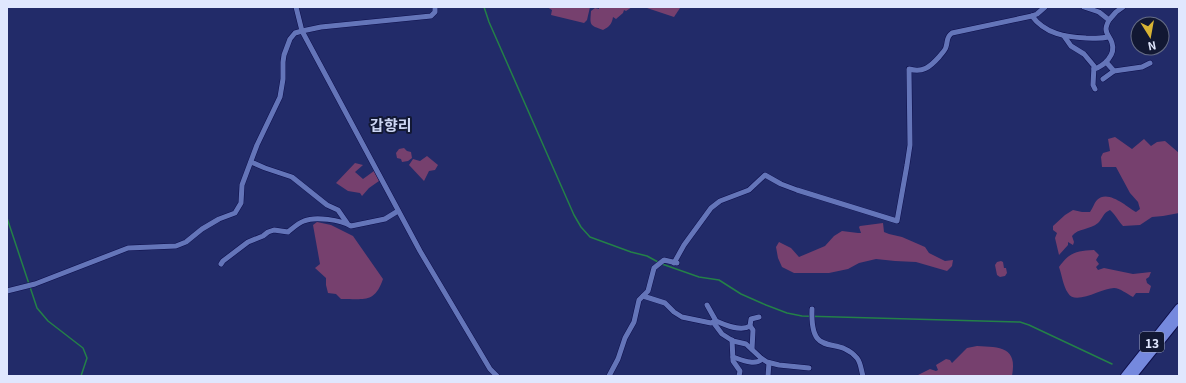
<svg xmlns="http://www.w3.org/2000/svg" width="1186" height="383" viewBox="0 0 1186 383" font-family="Georgia,'Noto Sans KR',serif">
	<rect width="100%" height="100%" fill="#222b69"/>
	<!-- green -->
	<g fill="#76406e">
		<polygon points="547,7 590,7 587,20 584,23 551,15 552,10"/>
		<path d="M599 7H632L626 11 624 10 623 13 616 19 613 17C612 24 609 27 603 30 589 25 590 25 591 11L595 8 599 9Z"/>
		<polygon points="644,7 678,7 680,8 674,17"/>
		<path d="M1115 137 1132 149 1144 139 1151 146 1157 142 1165 141 1179 153V213L1163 216 1152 217 1140 225 1123 226C1118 221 1116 215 1110 210 1103 213 1103 218 1098 223 1090 230 1078 228 1072 236L1074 242 1073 245 1068 242V245L1059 255 1055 238 1057 233 1053 230V226L1065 215 1073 210 1082 212H1090C1093 208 1094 203 1097 200 1108 189 1127 207 1136 212L1140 209 1138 202 1130 193 1116 167H1102L1101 157 1103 153 1110 151 1108 139Z"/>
		<polygon points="404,148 407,151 411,152 412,158 408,161 402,162 401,159 397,158 396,153 399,149"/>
		<polygon points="427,156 438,165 435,170 429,171 424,181 409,165 413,159 420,161"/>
		<polygon points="355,163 363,165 355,172 363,179 374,171 379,181 369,188 362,196 360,193 348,191 336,183"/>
		<path d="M317 222 331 225 353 236 383 279C374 305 363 298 341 299L336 294 328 293 326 285V278L315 268 320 264 313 225Z"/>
		<polygon points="883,223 884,232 889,234 902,237 925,247 929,253 945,261 953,260 952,266 947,271 916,262 895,261 876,259 859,263 848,269 829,273 794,273 782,267 778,258 776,247 779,242 791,248 799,257 825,246 834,236 842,231 858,233 861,233 859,227 860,226"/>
		<path d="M1094 250 1099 255 1096 260 1099 264 1096 267 1098 270 1104 268 1133 274 1151 272 1149 277 1146 279 1147 283 1151 286 1149 293H1136L1133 297C1127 294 1120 288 1114 288 1102 288 1075 306 1068 293 1063 286 1062 275 1059 267 1070 252 1076 251 1094 250Z"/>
		<polygon points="1001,261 1003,262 1004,268 1006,268 1007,273 1005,276 1000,277 997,275 995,265 997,262"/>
		<path d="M977 346C1000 347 1018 347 1012 376H916L930 369 936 371 938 370 936 365 946 359 950 360 952 363 967 348Z"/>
	</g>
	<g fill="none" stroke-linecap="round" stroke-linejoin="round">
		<!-- stream -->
		<g stroke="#248148" stroke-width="1.5">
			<polyline points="484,7 489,22 574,215 581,227 590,237 631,252 647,256 658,262"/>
			<polyline points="7,218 29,284"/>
			<polyline points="662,264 699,277 719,280 741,294 766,305 787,313 802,316 1020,322 1029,325 1112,364"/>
			<polyline points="30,287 37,308 48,321 83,348 87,358 81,376"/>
		</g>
		<!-- street casing -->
		<g stroke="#0e0f4b" stroke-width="6">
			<g id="street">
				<polyline points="296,7 302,31 420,251 490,369 497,376"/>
				<polyline points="1084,7 1099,12 1109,20 1116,12 1123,7"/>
				<path d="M1032 16C1045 34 1066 37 1086 38 1095 38 1100 39 1108 37"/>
				<polyline points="1064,36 1071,46 1084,54 1094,66 1093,85 1095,89"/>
				<polyline points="1106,62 1114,71"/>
				<path d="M1094 69C1104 66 1116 55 1112 43 1111 38 1106 35 1106 29 1106 26 1108 22 1109 20"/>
				<polyline points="1103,79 1114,71 1142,67 1150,63"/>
				<polyline points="251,162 265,168 292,177 327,205 338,210 347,223"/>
				<path d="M674 263 684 245 711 208 720 201 749 190 765 175 781 184 797 190 897 221 907 165 910 145 909 69C923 73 930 67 939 57 941 54 945 51 946 47 948 41 946 37 952 33L1032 16 1037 14 1045 7"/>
				<path d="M221 264 223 261 248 242 263 236 268 232 274 230 288 232C293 228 298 223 304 221 315 216 341 220 351 226L385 219 398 211"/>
				<polyline points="7,291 35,284 128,248 176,246 186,242 202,229 219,219 235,213 241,203 242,185 257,145 280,97 283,79 283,62 284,55 290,39 295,33 302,31 321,27 431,16 435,12 435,7"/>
				<polyline points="643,296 665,303 674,312 682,317 711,323 716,321 707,305"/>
				<path d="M812 309C810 361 837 334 857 358 861 363 861 370 863 376"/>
				<path d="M716 321C725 325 741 332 750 326L751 319 759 317"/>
				<polyline points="713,322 722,334 733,341 746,344 761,358 767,362 779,365 809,368"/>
				<polyline points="750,326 753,330 752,349"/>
				<polyline points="732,340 733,361 740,371 739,376"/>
				<path d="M733 357C742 360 755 366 762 359"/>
				<polyline points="609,376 618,359 625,338 634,322 639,300 648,291 654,268 664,260 677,263"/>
				<polyline points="768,376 769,363"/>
			</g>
		</g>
		<!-- primary casing -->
		<g stroke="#0e0f4b" stroke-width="10">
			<g id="primary">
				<polyline points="1134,374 1179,318"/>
				<polyline points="1125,376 1179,308"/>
			</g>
		</g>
		<!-- street -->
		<use href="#street" stroke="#6475b9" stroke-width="5"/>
		<!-- primary -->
		<use href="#primary" stroke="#7589de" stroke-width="8"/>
	</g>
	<g text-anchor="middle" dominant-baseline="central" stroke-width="4" stroke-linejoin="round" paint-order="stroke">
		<!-- shield labels -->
		<rect fill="#121833" stroke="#a2a9c1" stroke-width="1" x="1140" y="332" width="24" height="20" rx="3"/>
		<g font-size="12" font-weight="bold" fill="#e0e7fe">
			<text x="1152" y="342">13</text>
		</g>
		<!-- quarter labels -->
		<g font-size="15" font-weight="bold" fill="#ccd5f3" stroke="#121833">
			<text x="391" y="124">갑향리</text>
		</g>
	</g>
	<!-- border -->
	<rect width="1186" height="383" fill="none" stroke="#e0e7fe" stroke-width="16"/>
	<!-- north arrow -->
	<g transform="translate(1150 36) rotate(169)"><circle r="19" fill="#121833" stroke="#646b84"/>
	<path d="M0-3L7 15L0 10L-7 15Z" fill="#d8b434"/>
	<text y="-6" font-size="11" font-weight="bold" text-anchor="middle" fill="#e0e7fe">N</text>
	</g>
</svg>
